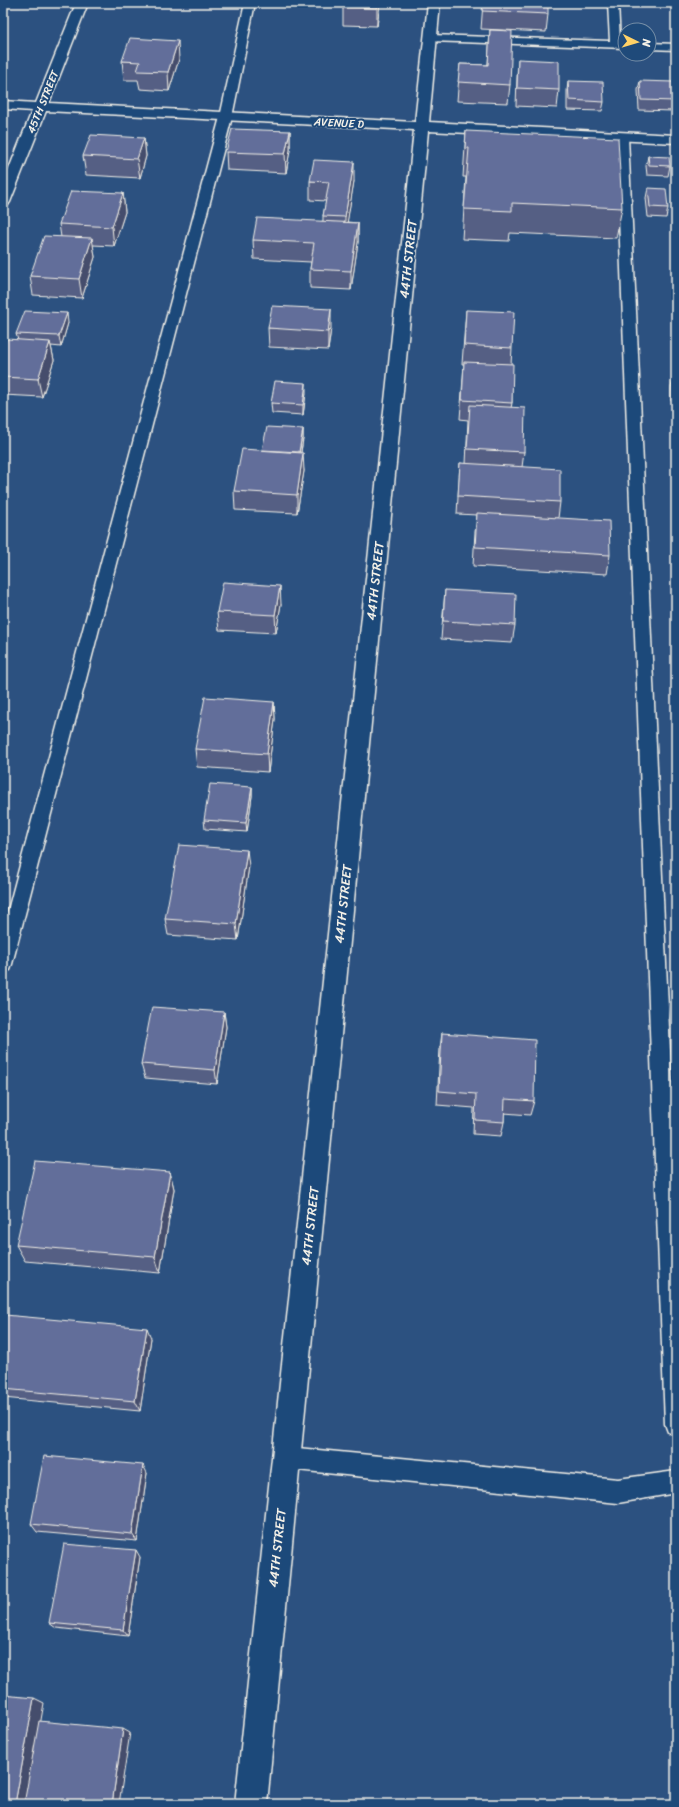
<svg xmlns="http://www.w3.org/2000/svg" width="679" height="1807" viewBox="0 0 679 1807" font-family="Sriracha,sans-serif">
	<rect width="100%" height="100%" fill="#2c5180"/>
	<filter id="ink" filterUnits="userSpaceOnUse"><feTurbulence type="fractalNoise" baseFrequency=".025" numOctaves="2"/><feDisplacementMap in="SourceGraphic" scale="8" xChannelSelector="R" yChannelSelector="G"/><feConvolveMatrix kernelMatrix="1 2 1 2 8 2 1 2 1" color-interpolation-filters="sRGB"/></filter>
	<g filter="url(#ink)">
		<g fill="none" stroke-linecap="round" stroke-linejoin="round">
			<!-- lane casing -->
			<g stroke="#f4f1e8" stroke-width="3">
				<g id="lane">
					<polygon points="245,3 255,3 232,117 12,964 10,970 3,972 3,929 220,117"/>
					<polygon points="608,3 618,3 620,42 625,42 625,48 430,41 425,38 430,35 610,41"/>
					<polygon points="649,43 676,44 676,50 649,49"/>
					<polygon points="622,134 628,137 676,1181 676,1435 668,1432 665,1424 616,137"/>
					<polygon points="287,1447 618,1479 676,1471 676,1493 618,1503 287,1469 279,1466 276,1458 279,1450"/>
				</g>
			</g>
			<!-- street casing -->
			<g stroke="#f4f1e8" stroke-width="3">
				<polygon id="street" points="76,3 88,3 49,103 415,122 428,3 440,3 429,122 676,135 676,143 428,131 267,1804 235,1804 414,130 46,111 10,202 8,205 3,206 3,184 32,111 3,109 3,101 36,103"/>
			</g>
			<!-- lane -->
			<use href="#lane" fill="#1f4a7a" fill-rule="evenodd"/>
			<!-- street -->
			<use href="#street" fill="#1f4a7a" fill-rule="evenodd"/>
		</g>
		<!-- wall -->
		<g fill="#545f84" stroke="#f4f1e8">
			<polygon points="380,3 377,26 343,25 343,7"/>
			<polygon points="483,3 548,14 546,32 481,29"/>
			<polygon points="490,30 510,85 508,103 457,101 460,64 488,65"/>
			<polygon points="179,59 169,91 140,89 138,80 124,80 122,61"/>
			<polygon points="518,59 559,90 557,108 516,106 517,78"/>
			<polygon points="568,81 604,102 602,111 567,110 567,91"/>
			<polygon points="640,81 675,101 673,111 639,110 638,90"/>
			<polygon points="290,131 290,150 286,173 227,170 226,152"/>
			<polygon points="466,131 622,208 616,238 510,233 509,241 462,239 466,177 463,177"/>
			<polygon points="144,138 146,156 140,178 86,175 83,156"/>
			<polygon points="648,156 670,166 668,176 647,175 646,166"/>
			<polygon points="310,181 354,181 347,222 358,223 358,242 351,290 310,288 310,269 311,262 254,259 253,240 323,221 323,216 326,201 310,200"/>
			<polygon points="648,188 668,208 666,218 648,217 646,198"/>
			<polygon points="123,193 125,212 114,246 93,245 95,257 82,298 33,295 30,276 61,237 59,224"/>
			<polygon points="466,310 512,348 511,364 512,403 511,408 524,452 522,467 560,502 558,518 610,555 607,574 473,566 475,532 477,515 457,514 460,463 466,464 468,420 460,419 464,364 462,364"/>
			<polygon points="68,323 61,347 51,346 54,360 42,397 3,395 3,350 18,340 16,334"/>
			<polygon points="268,328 331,328 328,350 269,347"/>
			<polygon points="673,378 676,378 676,401 671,401 671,388"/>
			<polygon points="306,393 303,415 272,413 271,403"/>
			<polygon points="303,429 303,439 301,452 304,471 297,513 235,510 234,491 262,450"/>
			<polygon points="445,590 515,625 512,643 441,639"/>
			<polygon points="281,604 276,633 219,630 217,612"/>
			<polygon points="274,702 275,719 268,772 197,767 195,749"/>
			<polygon points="252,787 252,796 247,832 205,829 204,820"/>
			<polygon points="249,866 238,940 168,935 165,919"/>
			<polygon points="224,1012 226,1027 217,1084 145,1078 141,1064"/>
			<polygon points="442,1033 534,1101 530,1115 504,1113 504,1122 501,1136 473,1134 474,1108 437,1105 440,1048"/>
			<polygon points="170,1172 174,1189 160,1273 25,1261 16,1245"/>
			<polygon points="3,1326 151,1338 140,1411 3,1398"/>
			<polygon points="147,1473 137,1541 37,1532 31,1524"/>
			<polygon points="140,1557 128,1636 56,1628 49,1623"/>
		</g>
		<!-- shaded-wall -->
		<g fill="#454d6c" stroke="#f4f1e8">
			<polygon points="378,3 380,3 377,26 377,8"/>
			<polygon points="178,41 179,59 169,91 168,72"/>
			<polygon points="290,131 290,150 286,173 285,154"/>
			<polygon points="144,138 146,156 140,178 137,159"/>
			<polygon points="354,162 354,181 345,236 345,217"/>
			<polygon points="123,193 125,212 114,246 112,227"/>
			<polygon points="358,223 358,242 351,290 351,271"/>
			<polygon points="92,238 95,257 82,298 79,279"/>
			<polygon points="331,309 331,328 328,350 328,332"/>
			<polygon points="67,313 68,323 61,347 59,336"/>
			<polygon points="50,342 54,360 42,397 38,379"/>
			<polygon points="306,383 306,393 303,415 303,405"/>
			<polygon points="303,429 303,439 299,464 299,454"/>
			<polygon points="303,453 304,471 297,513 297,495"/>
			<polygon points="280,586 281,604 276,633 275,615"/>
			<polygon points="274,702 275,719 268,772 267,754"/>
			<polygon points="252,787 252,796 247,832 246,823"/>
			<polygon points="247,850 249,866 238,940 236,924"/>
			<polygon points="224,1012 226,1027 217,1084 215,1070"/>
			<polygon points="170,1172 174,1189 160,1273 155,1257"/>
			<polygon points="147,1328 151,1338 140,1411 135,1401"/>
			<polygon points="143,1465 147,1473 137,1541 132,1534"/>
			<polygon points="136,1550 140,1557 128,1636 123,1630"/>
			<polygon points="34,1698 44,1703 26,1804 15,1804"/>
			<polygon points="123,1729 130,1733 119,1804 112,1804"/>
		</g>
		<!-- building -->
		<g fill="#626e9a" stroke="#f4f1e8">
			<polygon points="344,3 378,3 377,8 343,7"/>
			<polygon points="483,3 530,3 530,4 548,5 548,14 482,11"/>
			<polygon points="490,30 512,31 510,85 458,82 460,64 488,65"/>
			<polygon points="130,38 178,41 168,72 137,71 140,62 122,61"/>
			<polygon points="518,59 559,61 559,90 517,88"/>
			<polygon points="568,81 603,82 604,102 569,100"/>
			<polygon points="640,81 673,82 675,101 641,100"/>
			<polygon points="232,129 290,131 285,154 226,152"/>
			<polygon points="466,131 618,138 622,208 512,203 512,211 464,209 469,148 465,148"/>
			<polygon points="91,135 144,138 137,159 83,156"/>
			<polygon points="648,156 669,157 670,166 649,165"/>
			<polygon points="314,160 354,162 345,217 323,216 329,182 310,181"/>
			<polygon points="648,188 666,189 668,208 650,207"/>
			<polygon points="71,191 123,193 112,227 59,224"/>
			<polygon points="257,218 358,223 351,271 310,269 314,243 253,240"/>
			<polygon points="44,236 92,238 79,279 30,276"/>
			<polygon points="272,306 331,309 328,332 268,328"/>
			<polygon points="466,310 514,312 512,348 464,345"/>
			<polygon points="25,311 67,313 59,336 16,334"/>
			<polygon points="7,339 50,342 38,379 3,377 3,350"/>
			<polygon points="464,362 513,364 512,403 462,400"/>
			<rect x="673" y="378" width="3" height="13"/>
			<polygon points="275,381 306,383 303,405 271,403"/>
			<polygon points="470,405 525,408 524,452 467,449"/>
			<polygon points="267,427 303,429 299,452 262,450"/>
			<polygon points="242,449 303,453 297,495 234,491"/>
			<polygon points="460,463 560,469 560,502 458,496"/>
			<polygon points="477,513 609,521 610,555 475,547"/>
			<polygon points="223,582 280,586 275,615 217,612"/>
			<polygon points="445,590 516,594 515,625 443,621"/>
			<polygon points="205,697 274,702 267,754 195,749"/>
			<polygon points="210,784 252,787 246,823 204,820"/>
			<polygon points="179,845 247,850 236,924 165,919"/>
			<polygon points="152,1007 224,1012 215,1070 141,1064"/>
			<polygon points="442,1033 535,1040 534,1101 505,1099 504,1122 475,1120 476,1094 439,1091"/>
			<polygon points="35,1161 170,1172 155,1257 16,1245"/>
			<polygon points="5,1315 147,1328 135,1401 3,1389 3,1326"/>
			<polygon points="44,1456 143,1465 132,1534 31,1524"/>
			<polygon points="64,1544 136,1550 123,1630 49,1623"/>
			<polygon points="3,1695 34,1698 15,1804 3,1804"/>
			<polygon points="39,1721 123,1729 112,1804 24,1804"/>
		</g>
	</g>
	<g text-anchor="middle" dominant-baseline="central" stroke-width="4" stroke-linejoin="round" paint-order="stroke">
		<!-- far-street labels -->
		<g font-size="11" fill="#f4f1e8" stroke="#1f4a7a">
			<text transform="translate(43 102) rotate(-68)">45TH STREET</text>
			<text transform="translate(339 123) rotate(3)">AVENUE D</text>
		</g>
		<!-- street labels -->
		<g font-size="13" fill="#f4f1e8" stroke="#1f4a7a">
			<text transform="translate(408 259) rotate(-84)">44TH STREET</text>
			<text transform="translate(375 581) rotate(-84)">44TH STREET</text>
			<text transform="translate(343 904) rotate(-84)">44TH STREET</text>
			<text transform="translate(310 1226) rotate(-84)">44TH STREET</text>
			<text transform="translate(277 1548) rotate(-84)">44TH STREET</text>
		</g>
	</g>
	<!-- margin -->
	<rect width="679" height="1807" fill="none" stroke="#1f4a7a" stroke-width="16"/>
	<rect x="8" y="8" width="663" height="1791" fill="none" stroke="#f4f1e8" stroke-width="1.5" filter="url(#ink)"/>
	<!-- north arrow -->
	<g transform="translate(637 42) rotate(95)"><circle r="19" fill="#1f4a7a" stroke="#748da6"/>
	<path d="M0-3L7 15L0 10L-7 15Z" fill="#ffd166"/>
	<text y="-6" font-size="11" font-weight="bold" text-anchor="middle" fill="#f4f1e8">N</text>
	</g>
</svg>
